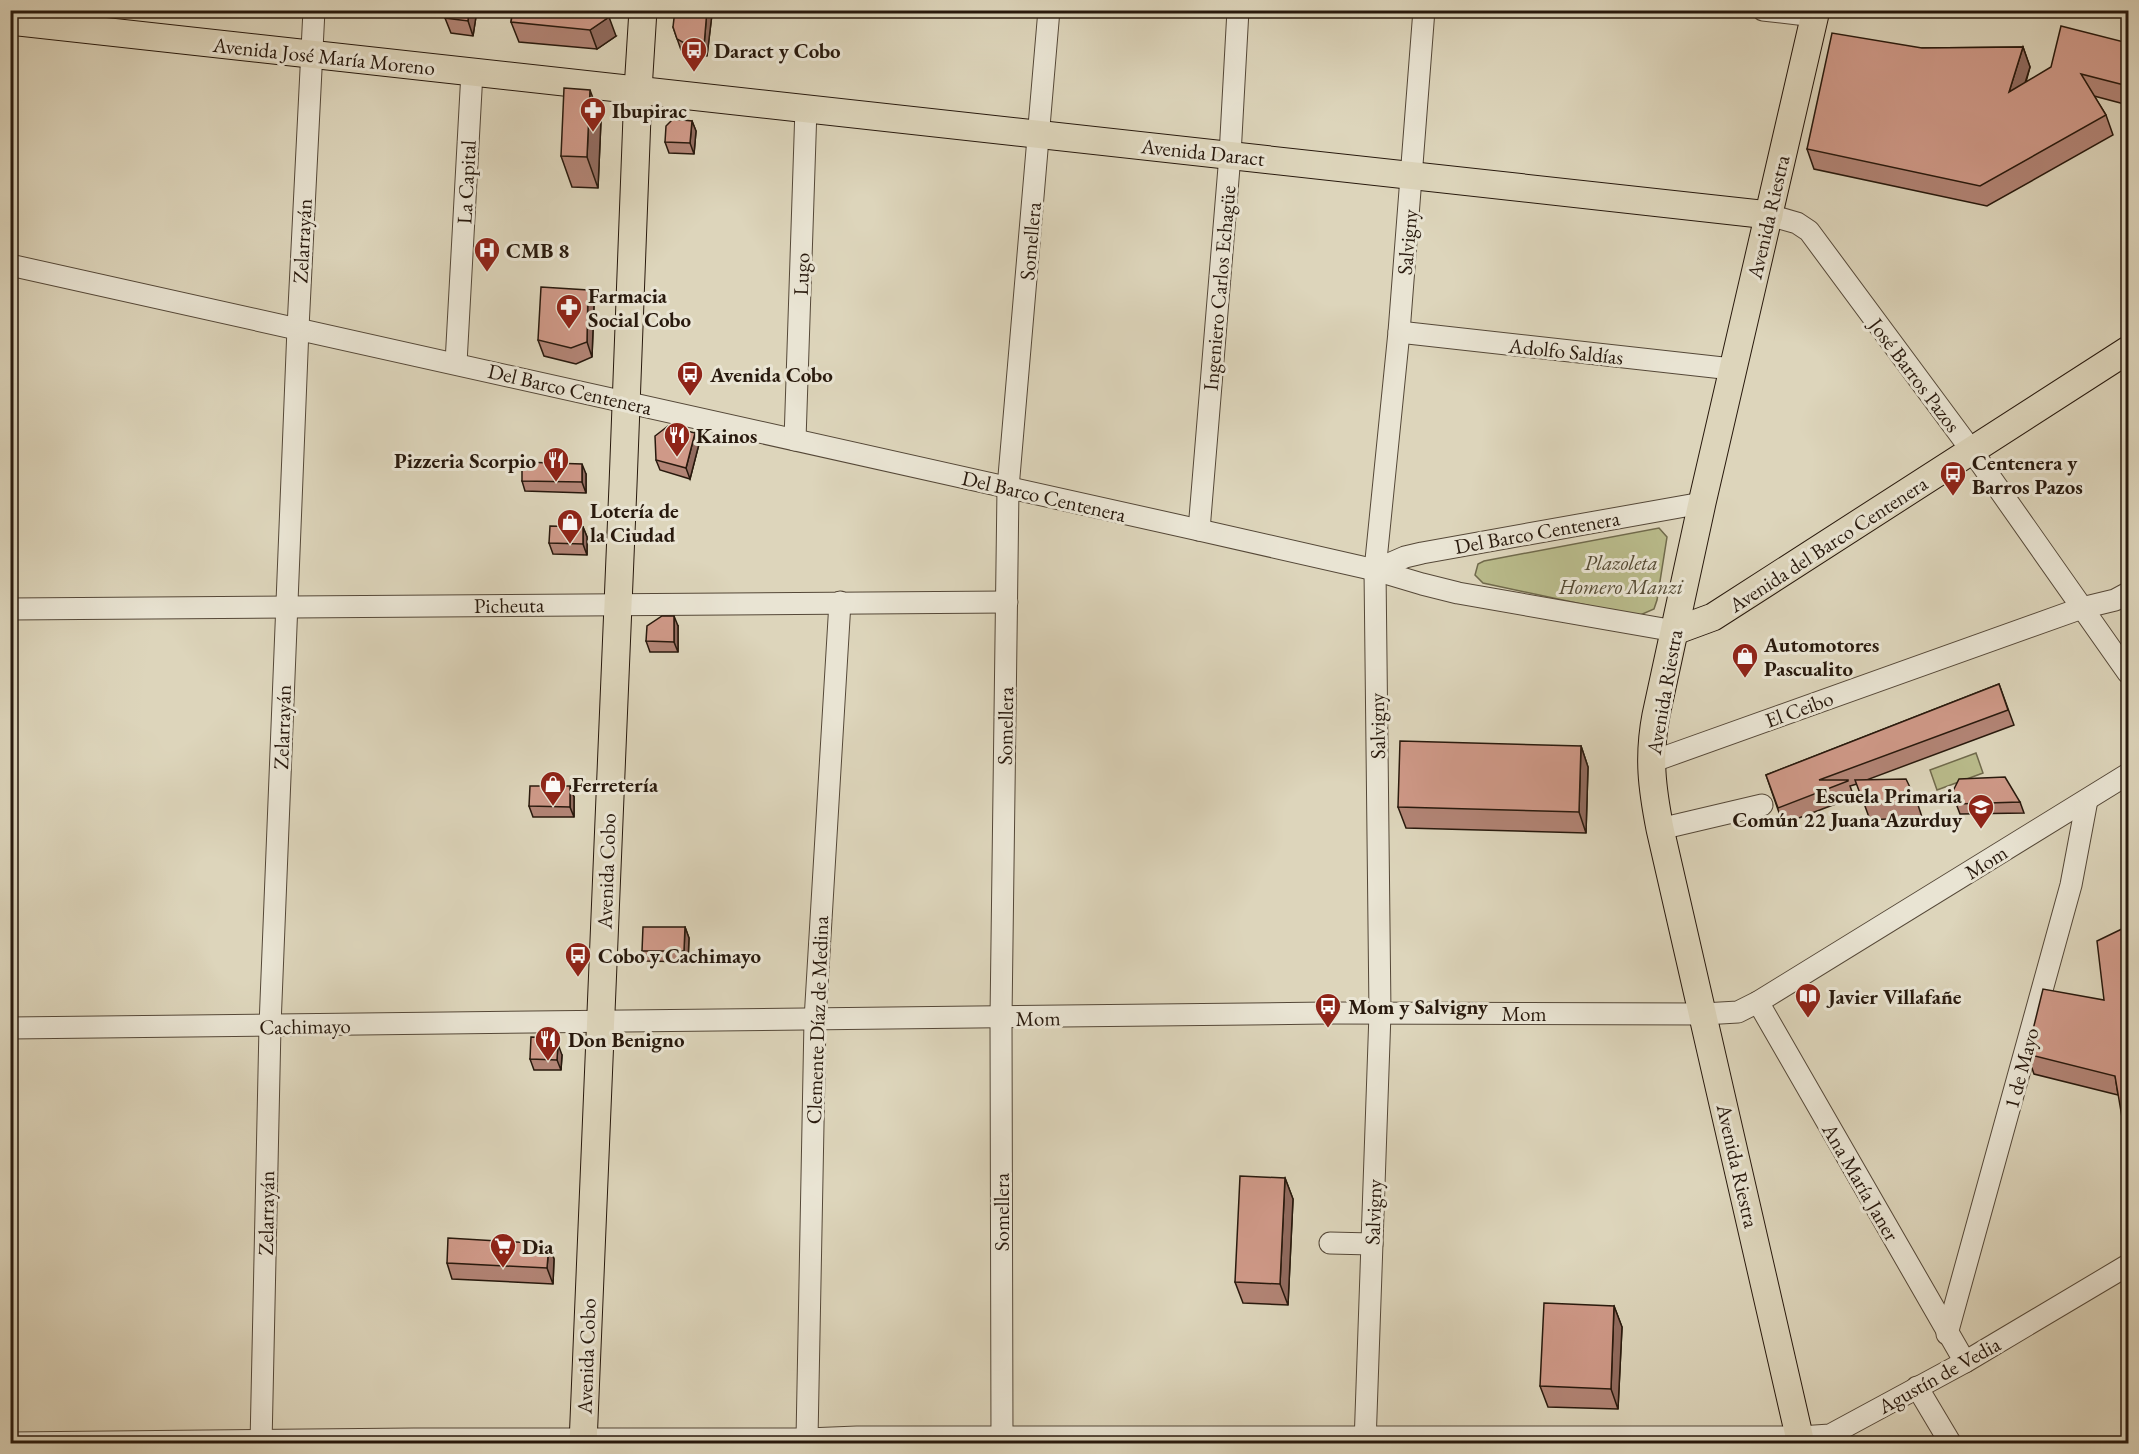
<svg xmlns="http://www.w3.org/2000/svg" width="2139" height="1454" viewBox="0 0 2139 1454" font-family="'EB Garamond',serif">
	<rect width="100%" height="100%" fill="#ddd5bb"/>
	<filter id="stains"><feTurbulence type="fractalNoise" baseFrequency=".00333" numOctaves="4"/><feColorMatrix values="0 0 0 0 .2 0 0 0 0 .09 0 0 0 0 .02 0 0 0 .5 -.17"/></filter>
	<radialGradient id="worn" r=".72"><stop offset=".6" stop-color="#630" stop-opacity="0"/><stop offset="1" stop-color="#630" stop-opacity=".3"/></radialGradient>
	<!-- green -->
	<g fill="#b9bb8b" stroke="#706a4c" stroke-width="1.5">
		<polygon points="1659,528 1667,537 1657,600 1654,609 1638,616 1483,583 1475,575 1478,564 1484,561"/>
		<polygon points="1976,753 1983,773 1937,790 1930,770"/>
	</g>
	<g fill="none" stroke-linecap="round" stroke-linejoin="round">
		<!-- minor casing -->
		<g stroke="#554838" stroke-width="23">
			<g id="minor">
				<polyline points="1763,10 1815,16"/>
				<polyline points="1769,215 1797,223 1809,231 1972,451 2128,673"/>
				<polyline points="10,265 1199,530 1375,570 1422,584 1458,593 1675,631"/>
				<polyline points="1399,332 1732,369"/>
				<polyline points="456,363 472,72"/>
				<polyline points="795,440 806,108"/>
				<polyline points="1199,530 1230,155 1238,10"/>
				<polyline points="1375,570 1405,557 1422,553 1702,503"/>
				<polyline points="10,609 1007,602"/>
				<polyline points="1651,762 2082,608 2115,600 2128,593"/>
				<polyline points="1660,829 1762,805"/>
				<polyline points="1758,1002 1965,1362"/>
				<polyline points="10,1028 1327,1013 1703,1014 1738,1012 1758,1002 2128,774"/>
				<polyline points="1330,1243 1372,1244"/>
				<polyline points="1947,1334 2071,885 2087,800"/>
				<polyline points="1917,1387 1951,1444"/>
				<polyline points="807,1439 815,1020 840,602"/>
				<polyline points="10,1443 414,1439 807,1439 857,1437 1800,1437 1830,1435 1965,1362 2128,1265"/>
				<polyline points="261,1444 270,1026 298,328 314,10"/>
				<polyline points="1002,1444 1001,1018 1008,488 1049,10"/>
				<polyline points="1365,1444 1380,1013 1375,570 1399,332 1424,10"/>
			</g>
		</g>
		<!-- major casing -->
		<g stroke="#28190d" stroke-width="29">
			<g id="major">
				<polyline points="10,21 1769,215"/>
				<polyline points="1675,631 1713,617 2128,350"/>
				<polyline points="583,1444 623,485 638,90 643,10"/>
				<path d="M1801 1444 1660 829C1652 788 1648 757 1656 715L1702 503 1816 10"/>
			</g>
		</g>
		<!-- minor -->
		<use href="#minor" stroke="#e9e4d3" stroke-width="21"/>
		<!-- major -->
		<use href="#major" stroke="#ddd5bb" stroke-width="27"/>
	</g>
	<!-- wall -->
	<g fill="#b28475" stroke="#28190d" stroke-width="1.5">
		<polygon points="477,10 473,36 451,33 445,18"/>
		<polygon points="513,10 616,36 597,49 519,42 511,22"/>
		<polygon points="712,14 707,56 689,54 681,50 673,27"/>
		<polygon points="2128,43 2128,105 2094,96 2106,115 2113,135 1987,206 1814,169 1807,149 1922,48 2023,47 2030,67 2026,82"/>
		<polygon points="601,120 598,188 572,187 561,156"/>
		<polygon points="692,121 696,131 694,154 669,153 665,142"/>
		<polygon points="594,305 592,357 576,364 544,356 538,340"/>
		<polygon points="695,433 699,444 690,479 660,470 656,460"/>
		<polygon points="586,474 586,493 525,491 522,481"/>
		<polygon points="583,527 587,537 587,555 553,554 549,543"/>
		<polygon points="678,626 678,652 650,652 646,641"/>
		<polygon points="1999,684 2014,725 1869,779 1917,802 1922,817 1870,820 1857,784 1850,786 1854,797 1783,824 1766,775"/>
		<polygon points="1581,746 1588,767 1586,833 1406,828 1398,807"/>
		<polygon points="1952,793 2020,802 2024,813 1960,814"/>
		<polygon points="574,797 574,817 533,817 529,806"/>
		<polygon points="685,927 689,938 688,962 646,961 642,951"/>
		<polygon points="2104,1000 2118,1095 2034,1074 2027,1054"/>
		<polygon points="562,1055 561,1070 534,1070 530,1059"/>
		<polygon points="1285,1178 1293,1199 1288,1305 1243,1303 1235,1282"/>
		<polygon points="549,1244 554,1259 553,1284 452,1279 447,1263"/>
		<polygon points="1614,1306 1622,1327 1618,1409 1548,1407 1540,1386"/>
	</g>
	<!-- shaded-wall -->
	<g fill="#916b5f" stroke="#28190d" stroke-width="1.5">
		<polygon points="469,10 477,10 473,36 468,21"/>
		<polygon points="707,10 711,10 712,14 707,56 704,46"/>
		<polygon points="609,17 616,36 597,49 590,30"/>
		<polygon points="2023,47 2030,67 2016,112 2009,92"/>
		<polygon points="590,90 601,120 598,188 587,157"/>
		<polygon points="692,121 696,131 694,154 690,143"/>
		<polygon points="588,290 594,305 592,357 587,342"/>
		<polygon points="695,433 699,444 690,479 686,468"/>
		<polygon points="582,464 586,474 586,493 582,482"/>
		<polygon points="583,527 587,537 587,555 583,544"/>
		<polygon points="674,616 678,626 678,652 674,642"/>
		<polygon points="1581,746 1588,767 1586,833 1579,812"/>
		<polygon points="570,786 574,797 574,817 570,807"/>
		<polygon points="685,927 689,938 688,962 684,951"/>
		<polygon points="558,1044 562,1055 561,1070 557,1060"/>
		<polygon points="1285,1178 1293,1199 1288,1305 1280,1284"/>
		<polygon points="549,1244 554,1259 553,1284 547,1268"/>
		<polygon points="1614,1306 1622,1327 1618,1409 1611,1389"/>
	</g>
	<!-- building -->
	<g fill="#cf9988" stroke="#28190d" stroke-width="1.5">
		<polygon points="446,10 469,10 468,21 445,18"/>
		<polygon points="513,10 538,10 609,17 590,30 511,22"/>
		<polygon points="675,10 707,10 704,46 686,44 677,39 673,27"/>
		<polygon points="2061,26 2128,43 2128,86 2081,74 2106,115 1980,186 1807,149 1832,33 1922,48 2023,47 2009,92 2051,67"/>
		<polygon points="564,88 590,90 587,157 561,156"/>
		<polygon points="673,119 692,121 690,143 665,142 666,126"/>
		<polygon points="541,287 588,290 587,342 571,348 538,340"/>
		<polygon points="668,426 695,433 686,468 656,460 655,436"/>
		<polygon points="522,462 582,464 582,482 522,481"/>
		<polygon points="550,526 583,527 583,544 549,543"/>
		<polygon points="662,616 674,616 674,642 646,641 647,626"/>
		<polygon points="1999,684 2008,710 1819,780 1848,780 1848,781 1778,808 1766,775"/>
		<polygon points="1400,741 1581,746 1579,812 1398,807"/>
		<polygon points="2005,777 2020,802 1956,804 1952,793 1959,779"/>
		<polygon points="1906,779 1917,802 1864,804 1855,780"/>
		<polygon points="530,786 570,786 570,807 529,806"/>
		<polygon points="2128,926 2128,1153 2115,1076 2027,1054 2043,989 2104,1000 2097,941"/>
		<polygon points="643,927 685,927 684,951 642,951"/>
		<polygon points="531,1037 552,1038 558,1044 557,1060 530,1059"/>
		<polygon points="1240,1176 1285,1178 1280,1284 1235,1282"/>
		<polygon points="448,1238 549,1244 547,1268 447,1263"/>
		<polygon points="1544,1303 1614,1306 1611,1389 1540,1386"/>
	</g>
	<!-- icons -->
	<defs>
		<g id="bus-pin" transform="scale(1.35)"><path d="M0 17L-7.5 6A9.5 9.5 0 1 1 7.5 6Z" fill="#8f2418" stroke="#e9e4d3"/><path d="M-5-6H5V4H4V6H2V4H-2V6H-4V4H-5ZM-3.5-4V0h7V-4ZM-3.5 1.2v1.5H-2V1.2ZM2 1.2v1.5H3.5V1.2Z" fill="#fff"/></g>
		<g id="pharmacy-pin" transform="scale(1.35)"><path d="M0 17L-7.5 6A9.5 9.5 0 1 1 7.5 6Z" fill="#8f2418" stroke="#e9e4d3"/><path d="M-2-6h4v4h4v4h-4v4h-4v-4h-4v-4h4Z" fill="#fff"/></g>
		<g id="hospital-pin" transform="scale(1.35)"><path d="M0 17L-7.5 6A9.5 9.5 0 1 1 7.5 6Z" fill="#8f2418" stroke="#e9e4d3"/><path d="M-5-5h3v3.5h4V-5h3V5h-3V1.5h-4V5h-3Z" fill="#fff"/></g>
		<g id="restaurant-pin" transform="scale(1.35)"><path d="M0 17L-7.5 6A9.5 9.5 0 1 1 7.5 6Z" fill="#8f2418" stroke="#e9e4d3"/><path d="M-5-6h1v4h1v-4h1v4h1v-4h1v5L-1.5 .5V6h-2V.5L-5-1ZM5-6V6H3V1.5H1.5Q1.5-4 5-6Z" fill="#fff"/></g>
		<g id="shop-pin" transform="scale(1.35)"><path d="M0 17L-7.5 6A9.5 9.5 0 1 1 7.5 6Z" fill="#8f2418" stroke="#e9e4d3"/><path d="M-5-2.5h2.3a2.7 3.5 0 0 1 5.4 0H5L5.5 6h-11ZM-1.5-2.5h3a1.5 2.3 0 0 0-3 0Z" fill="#fff"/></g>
		<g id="school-pin" transform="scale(1.35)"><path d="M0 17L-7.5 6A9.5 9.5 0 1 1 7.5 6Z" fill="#8f2418" stroke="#e9e4d3"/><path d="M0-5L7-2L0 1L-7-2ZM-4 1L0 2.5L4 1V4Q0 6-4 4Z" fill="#fff"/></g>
		<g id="library-pin" transform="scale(1.35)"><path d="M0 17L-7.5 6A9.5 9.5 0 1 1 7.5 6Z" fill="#8f2418" stroke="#e9e4d3"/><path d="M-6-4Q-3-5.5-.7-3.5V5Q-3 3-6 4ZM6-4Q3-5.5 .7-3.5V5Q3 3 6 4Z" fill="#fff"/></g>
		<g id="supermarket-pin" transform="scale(1.35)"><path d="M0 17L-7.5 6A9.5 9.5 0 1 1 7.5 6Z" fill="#8f2418" stroke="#e9e4d3"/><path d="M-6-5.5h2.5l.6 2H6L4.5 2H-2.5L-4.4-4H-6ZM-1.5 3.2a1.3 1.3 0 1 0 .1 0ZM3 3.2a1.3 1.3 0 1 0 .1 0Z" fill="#fff"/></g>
	</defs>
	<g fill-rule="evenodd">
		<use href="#bus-pin" x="694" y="50"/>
		<use href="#pharmacy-pin" x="593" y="110"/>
		<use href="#hospital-pin" x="487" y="250"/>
		<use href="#pharmacy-pin" x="569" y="307"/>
		<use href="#bus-pin" x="690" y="374"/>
		<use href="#restaurant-pin" x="677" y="435"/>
		<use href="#restaurant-pin" x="556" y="460"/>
		<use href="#bus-pin" x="1953" y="474"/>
		<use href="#shop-pin" x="570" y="522"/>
		<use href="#shop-pin" x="1745" y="656"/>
		<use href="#shop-pin" x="553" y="784"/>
		<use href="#school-pin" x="1981" y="807"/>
		<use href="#bus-pin" x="578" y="955"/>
		<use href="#library-pin" x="1808" y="996"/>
		<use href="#bus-pin" x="1328" y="1006"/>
		<use href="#restaurant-pin" x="548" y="1039"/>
		<use href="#supermarket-pin" x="503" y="1246"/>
	</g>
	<g text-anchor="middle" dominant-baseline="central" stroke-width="6" stroke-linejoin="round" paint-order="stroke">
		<!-- poi labels -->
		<g font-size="21" font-weight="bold" fill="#28190d" stroke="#e9e4d3" text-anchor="start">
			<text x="714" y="50">Daract y Cobo</text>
			<text x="612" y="110">Ibupirac</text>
			<text x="506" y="250">CMB 8</text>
			<text x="588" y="295">Farmacia<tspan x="588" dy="24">Social Cobo</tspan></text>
			<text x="710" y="374">Avenida Cobo</text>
			<text x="696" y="435">Kainos</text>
			<text x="536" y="460" text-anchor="end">Pizzeria Scorpio</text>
			<text x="1972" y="462">Centenera y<tspan x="1972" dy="24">Barros Pazos</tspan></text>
			<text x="590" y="510">Lotería de<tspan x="590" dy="24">la Ciudad</tspan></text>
			<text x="1764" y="644">Automotores<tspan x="1764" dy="24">Pascualito</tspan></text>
			<text x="572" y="784">Ferretería</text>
			<text x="1962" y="795" text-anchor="end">Escuela Primaria<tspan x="1962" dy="24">Común 22 Juana Azurduy</tspan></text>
			<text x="598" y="955">Cobo y Cachimayo</text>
			<text x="1828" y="996">Javier Villafañe</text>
			<text x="1348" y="1006">Mom y Salvigny</text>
			<text x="568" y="1039">Don Benigno</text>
			<text x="522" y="1246">Dia</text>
		</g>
		<!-- street labels -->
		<g font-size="21" fill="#28190d" stroke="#e9e4d3">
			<text transform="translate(324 56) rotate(6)">Avenida José María Moreno</text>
			<text transform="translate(1203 152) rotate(6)">Avenida Daract</text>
			<text transform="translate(466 182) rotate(-87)">La Capital</text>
			<text transform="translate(1768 217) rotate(-77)">Avenida Riestra</text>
			<text transform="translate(302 241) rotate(-87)">Zelarrayán</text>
			<text transform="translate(1030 241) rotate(-85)">Somellera</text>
			<text transform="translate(1407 242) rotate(-85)">Salvigny</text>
			<text transform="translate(801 274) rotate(-88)">Lugo</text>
			<text transform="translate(1219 288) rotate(-85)">Ingeniero Carlos Echagüe</text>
			<text transform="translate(1566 351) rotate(6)">Adolfo Saldías</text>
			<text transform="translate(1915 375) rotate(53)">José Barros Pazos</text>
			<text transform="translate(570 389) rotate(13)">Del Barco Centenera</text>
			<text transform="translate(1044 496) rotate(13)">Del Barco Centenera</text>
			<text transform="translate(1537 532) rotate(-10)">Del Barco Centenera</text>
			<text transform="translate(1828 544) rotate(-33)">Avenida del Barco Centenera</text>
			<text transform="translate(509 605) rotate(-1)">Picheuta</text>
			<text transform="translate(1664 692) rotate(-80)">Avenida Riestra</text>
			<text transform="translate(1799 709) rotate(-20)">El Ceibo</text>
			<text transform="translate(1005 726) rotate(-89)">Somellera</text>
			<text transform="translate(1377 726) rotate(-91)">Salvigny</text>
			<text transform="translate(282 727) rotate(-88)">Zelarrayán</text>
			<text transform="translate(1986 862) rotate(-32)">Mom</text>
			<text transform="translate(606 871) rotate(-88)">Avenida Cobo</text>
			<text x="1524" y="1013">Mom</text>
			<text transform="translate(1038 1018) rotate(-1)">Mom</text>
			<text transform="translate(817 1020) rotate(-88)">Clemente Díaz de Medina</text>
			<text transform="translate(305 1026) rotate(-1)">Cachimayo</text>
			<text transform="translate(2021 1068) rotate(-75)">1 de Mayo</text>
			<text transform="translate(1738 1166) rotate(77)">Avenida Riestra</text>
			<text transform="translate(1861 1182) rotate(60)">Ana María Janer</text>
			<text transform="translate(1001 1212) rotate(-90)">Somellera</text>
			<text transform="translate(1373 1212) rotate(-88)">Salvigny</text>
			<text transform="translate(266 1213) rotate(-89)">Zelarrayán</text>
			<text transform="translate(586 1356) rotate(-88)">Avenida Cobo</text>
			<text transform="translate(1939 1375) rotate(-29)">Agustín de Vedia</text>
		</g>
		<!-- park labels -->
		<g font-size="21" font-style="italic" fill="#544a33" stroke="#e9e4d3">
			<text x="1621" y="562">Plazoleta<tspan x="1621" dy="24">Homero Manzi</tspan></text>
		</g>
	</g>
	<!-- margin -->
	<rect width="2139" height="1454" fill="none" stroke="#ddd5bb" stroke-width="36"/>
	<rect x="12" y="12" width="2115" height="1430" fill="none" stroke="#28190d" stroke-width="3"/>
	<rect x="18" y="18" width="2103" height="1418" fill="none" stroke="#28190d" stroke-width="1.5"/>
	<rect width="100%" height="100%" filter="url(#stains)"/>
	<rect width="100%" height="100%" fill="url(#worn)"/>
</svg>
